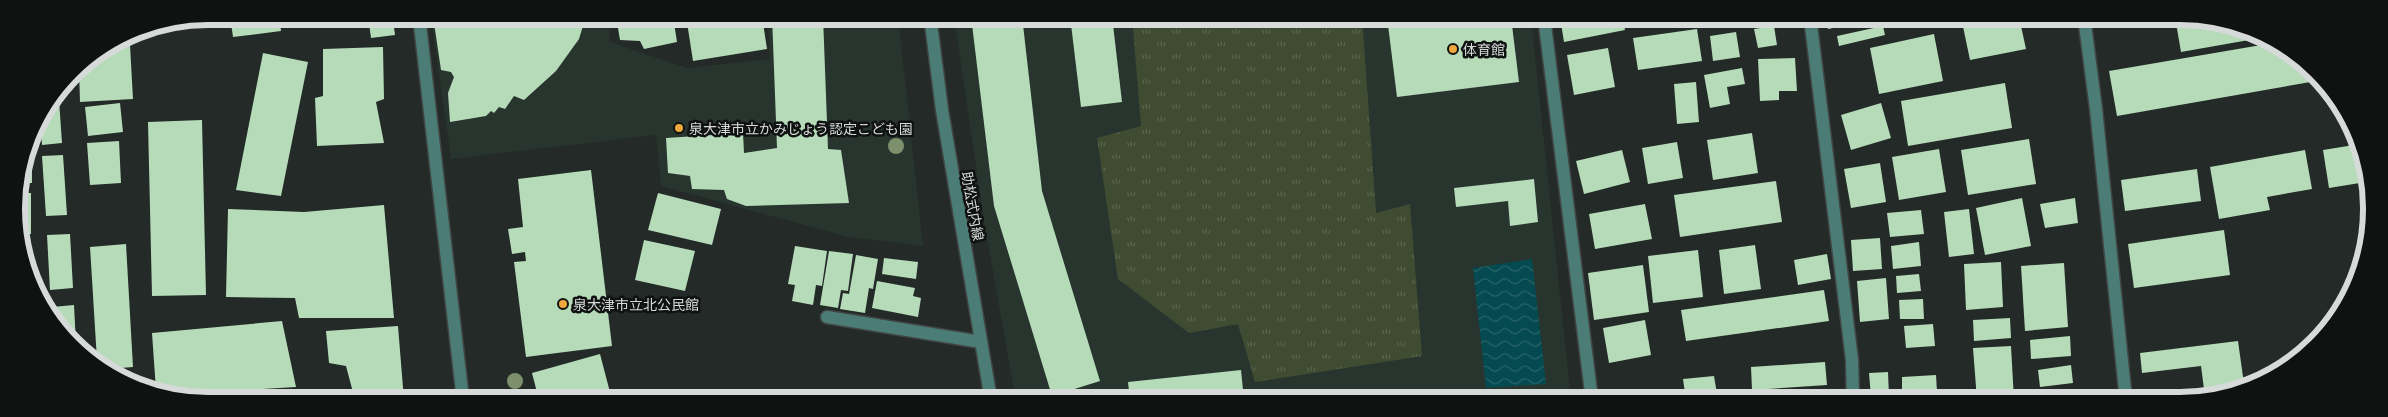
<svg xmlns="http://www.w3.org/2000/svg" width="2388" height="417" viewBox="0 0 2388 417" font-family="'PT Serif','Noto Sans JP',serif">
	<defs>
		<pattern id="grass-tufts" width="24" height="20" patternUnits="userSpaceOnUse" patternTransform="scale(1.25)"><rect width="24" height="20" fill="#3f4c31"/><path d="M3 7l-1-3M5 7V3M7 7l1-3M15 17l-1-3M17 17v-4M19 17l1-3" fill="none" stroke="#5a654e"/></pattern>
		<pattern id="water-waves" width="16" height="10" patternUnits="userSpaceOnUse" patternTransform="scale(1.25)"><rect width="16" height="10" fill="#044a50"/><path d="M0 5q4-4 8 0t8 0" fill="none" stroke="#286468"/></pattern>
	</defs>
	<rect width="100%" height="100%" fill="#232a27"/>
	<!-- built -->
	<g fill="#28352f">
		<polygon points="431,16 608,16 610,42 687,68 770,59 768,16 898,16 923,246 848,237 661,186 656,135 451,159"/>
		<polygon points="954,16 1531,17 1571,400 1016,400 985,227"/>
	</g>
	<!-- grass -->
	<polygon fill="url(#grass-tufts)" points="1132,16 1362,17 1376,213 1410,204 1422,356 1255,382 1238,324 1189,333 1118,279 1097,138 1141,126"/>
	<!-- water -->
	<polygon fill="url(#water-waves)" points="1532,259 1546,384 1486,388 1473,268"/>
	<!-- building -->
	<g fill="#b5dbb9">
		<polygon points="230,16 279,16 281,31 233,37"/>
		<polygon points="290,16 330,16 330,19 290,23"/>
		<polygon points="354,16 375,16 376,17 355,22"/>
		<polygon points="433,16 586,16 579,39 556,71 524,100 514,96 505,109 499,107 494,113 491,111 486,116 450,122 448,93 454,77 451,72 441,70"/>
		<polygon points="616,16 673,16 677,42 644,49 640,41 620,40"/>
		<polygon points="686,16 762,16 767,49 693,61"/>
		<polygon points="772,16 823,16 828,149 841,150 849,203 746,206 727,199 724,190 692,189 690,176 668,173 666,138 743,133 744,153 777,148"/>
		<polygon points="971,16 1022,16 1042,191 1100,381 1052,396 994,206"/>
		<polygon points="1070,16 1112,16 1122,102 1081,107"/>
		<polygon points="1387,17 1511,17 1519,82 1397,97"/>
		<polygon points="1560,17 1622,17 1625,30 1564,42"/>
		<polygon points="1826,17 1880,17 1880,19 1828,29"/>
		<polygon points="1893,17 1916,17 1917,21 1895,25"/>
		<polygon points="1961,17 2019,17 2026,49 1970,60"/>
		<polygon points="2175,17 2192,17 2266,37 2181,52"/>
		<polygon points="393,20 395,35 371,38 369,23"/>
		<polygon points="1774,26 1777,45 1758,48 1754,29"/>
		<polygon points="1883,26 1885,35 1839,46 1837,36"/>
		<polygon points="1697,29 1702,61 1638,70 1633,38"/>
		<polygon points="1736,32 1740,57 1713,61 1710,36"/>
		<polygon points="1934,34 1943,81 1879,94 1870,48"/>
		<polygon points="2273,43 2322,80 2117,116 2109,71"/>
		<polygon points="130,45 133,99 80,102 79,69 113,46"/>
		<polygon points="383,47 384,99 376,102 384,143 317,146 315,98 323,96 323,49"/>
		<polygon points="1608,48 1615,87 1574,95 1567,55"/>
		<polygon points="263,53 308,62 281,196 236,190"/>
		<polygon points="1795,58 1797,91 1779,91 1779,100 1760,101 1758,59"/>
		<polygon points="1742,68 1745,84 1727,87 1730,104 1710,108 1704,75"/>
		<polygon points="1696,82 1699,122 1677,124 1674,84"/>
		<polygon points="2005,83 2012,128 1908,146 1901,101"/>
		<polygon points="53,100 59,100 62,143 42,145 40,118"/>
		<polygon points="120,103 123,132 88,136 85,107"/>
		<polygon points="1881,103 1891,138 1851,150 1841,115"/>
		<polygon points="202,120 206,295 152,296 148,122"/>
		<polygon points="1752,133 1758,173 1713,180 1707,140"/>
		<polygon points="2029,139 2036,184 1968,195 1961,150"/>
		<polygon points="119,141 121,183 90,185 87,143"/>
		<polygon points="1677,142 1683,178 1648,184 1642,148"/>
		<polygon points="2360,144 2366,182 2329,188 2323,150"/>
		<polygon points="1939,149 1946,192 1899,200 1892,157"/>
		<polygon points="1622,150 1630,182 1584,194 1576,161"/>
		<polygon points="2305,150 2312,189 2267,197 2270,210 2219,219 2210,167"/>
		<polygon points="63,155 67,215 46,216 42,156"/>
		<polygon points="32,163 32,183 20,183 25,164"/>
		<polygon points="1880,163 1886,202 1851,208 1844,169"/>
		<polygon points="2197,169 2201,201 2125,211 2121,180"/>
		<polygon points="591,170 612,346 526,357 514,262 526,261 525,252 512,254 508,229 523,227 518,179"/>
		<polygon points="1534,179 1538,222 1510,226 1508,201 1456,207 1454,188"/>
		<polygon points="1776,181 1782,222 1680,237 1674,195"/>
		<polygon points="18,193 31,193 31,234 22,235"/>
		<polygon points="658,193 721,209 712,245 648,230"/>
		<polygon points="2022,198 2031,246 1985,255 1976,208"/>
		<polygon points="2075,198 2078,223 2045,228 2040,204"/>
		<polygon points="1645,204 1652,239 1595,249 1589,214"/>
		<polygon points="384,205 394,318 299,318 295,298 226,297 228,209 304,212"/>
		<polygon points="1969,209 1974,254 1949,257 1944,212"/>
		<polygon points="1921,210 1924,234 1890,237 1887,213"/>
		<polygon points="2224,230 2230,275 2134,288 2128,244"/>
		<polygon points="70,234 73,288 50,290 47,235"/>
		<polygon points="1880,238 1882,269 1853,271 1851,240"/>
		<polygon points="644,240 695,251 685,291 635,280"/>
		<polygon points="1919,242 1921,266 1893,269 1891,246"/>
		<polygon points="126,244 133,367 108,369 97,360 90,247"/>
		<polygon points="1755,245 1761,289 1724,294 1719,250"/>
		<polygon points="795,246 827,251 822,286 816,285 813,305 792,301 795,285 788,284"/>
		<polygon points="1698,250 1703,297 1653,303 1648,256"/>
		<polygon points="829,251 853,254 848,291 841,290 838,308 820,305"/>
		<polygon points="32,252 35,278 31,279 27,271 24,253"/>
		<polygon points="1827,254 1831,279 1798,285 1794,260"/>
		<polygon points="856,255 878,259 873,289 869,288 865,313 840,309 843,293 849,294"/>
		<polygon points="884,258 918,262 916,279 882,274"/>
		<polygon points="2001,262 2003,307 1966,310 1964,264"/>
		<polygon points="2064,263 2068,327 2025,331 2021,266"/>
		<polygon points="1643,265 1649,312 1594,320 1588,273"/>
		<polygon points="1919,274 1921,291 1897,293 1896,276"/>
		<polygon points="1886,278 1889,319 1860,322 1857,281"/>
		<polygon points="877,281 915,288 913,296 921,298 918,317 872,308"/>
		<polygon points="1824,290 1829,321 1686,341 1681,310"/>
		<polygon points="1923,299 1924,319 1900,319 1899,300"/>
		<polygon points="74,305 76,344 64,335 52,315 52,307"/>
		<polygon points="2010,318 2011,338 1974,341 1973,320"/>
		<polygon points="1645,320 1651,355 1609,363 1603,328"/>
		<polygon points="282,321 296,387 174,394 156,390 152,333"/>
		<polygon points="1933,324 1935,346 1906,348 1904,326"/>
		<polygon points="398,326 404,400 355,400 346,366 329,363 326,331"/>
		<polygon points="2070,336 2071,356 2031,359 2030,340"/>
		<polygon points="2238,341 2244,384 2204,389 2201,366 2142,373 2140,353"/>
		<polygon points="2011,346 2014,400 1977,400 1973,348"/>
		<polygon points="600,354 611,396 595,400 539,400 532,373"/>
		<polygon points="1825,362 1827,385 1752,390 1751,367"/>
		<polygon points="2071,365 2073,383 2040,387 2038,370"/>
		<polygon points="1241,370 1244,400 1130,400 1128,382"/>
		<polygon points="1888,372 1889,396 1871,397 1869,373"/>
		<polygon points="1936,375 1937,392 1902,395 1902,377"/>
		<polygon points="1714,376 1718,400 1686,400 1683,379"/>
		<polygon points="2077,392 2077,400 2043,400 2043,396"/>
	</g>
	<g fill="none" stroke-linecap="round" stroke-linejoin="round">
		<!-- minor casing -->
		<g stroke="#404643" stroke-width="15">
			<g id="minor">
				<polyline points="419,16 463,400"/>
				<polyline points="930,16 942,110 991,400"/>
				<polyline points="1544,17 1592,400"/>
				<polyline points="1810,17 1852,360 1853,400"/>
				<polyline points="2084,17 2096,109 2126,400"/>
				<polyline points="827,317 981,342"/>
			</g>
		</g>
		<!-- minor -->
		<use href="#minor" stroke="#4b7d76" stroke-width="12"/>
	</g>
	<!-- trees -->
	<g fill="#7c906b">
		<circle cx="896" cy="146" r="8"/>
		<circle cx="515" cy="381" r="8"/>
	</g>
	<!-- markers -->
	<g fill="#eea83c" stroke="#0f1211" stroke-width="2">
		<circle cx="1453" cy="49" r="5"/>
		<circle cx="679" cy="128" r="5"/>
		<circle cx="563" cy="304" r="5"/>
	</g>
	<g text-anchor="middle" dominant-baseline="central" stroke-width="5" stroke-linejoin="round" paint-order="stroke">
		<!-- poi labels -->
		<g font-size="14" fill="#d6dad8" stroke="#0f1211" text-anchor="start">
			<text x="1463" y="49">体育館</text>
			<text x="689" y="128">泉大津市立かみじょう認定こども園</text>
			<text x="573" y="304">泉大津市立北公民館</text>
		</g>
		<!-- street labels -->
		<g font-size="14" fill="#d6dad8" stroke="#0f1211">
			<text transform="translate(973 206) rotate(80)">助松式内線</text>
		</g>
	</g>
	<!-- crop -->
	<path d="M0 0H2388V417H0ZM208 25H2180A183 183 0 0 1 2363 208V209A183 183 0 0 1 2180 392H208A183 183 0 0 1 25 209V208A183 183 0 0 1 208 25Z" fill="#0f1211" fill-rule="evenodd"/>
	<path fill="none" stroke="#d6dad8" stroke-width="6" d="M208 25H2180A183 183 0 0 1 2363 208V209A183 183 0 0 1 2180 392H208A183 183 0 0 1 25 209V208A183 183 0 0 1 208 25Z"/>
</svg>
